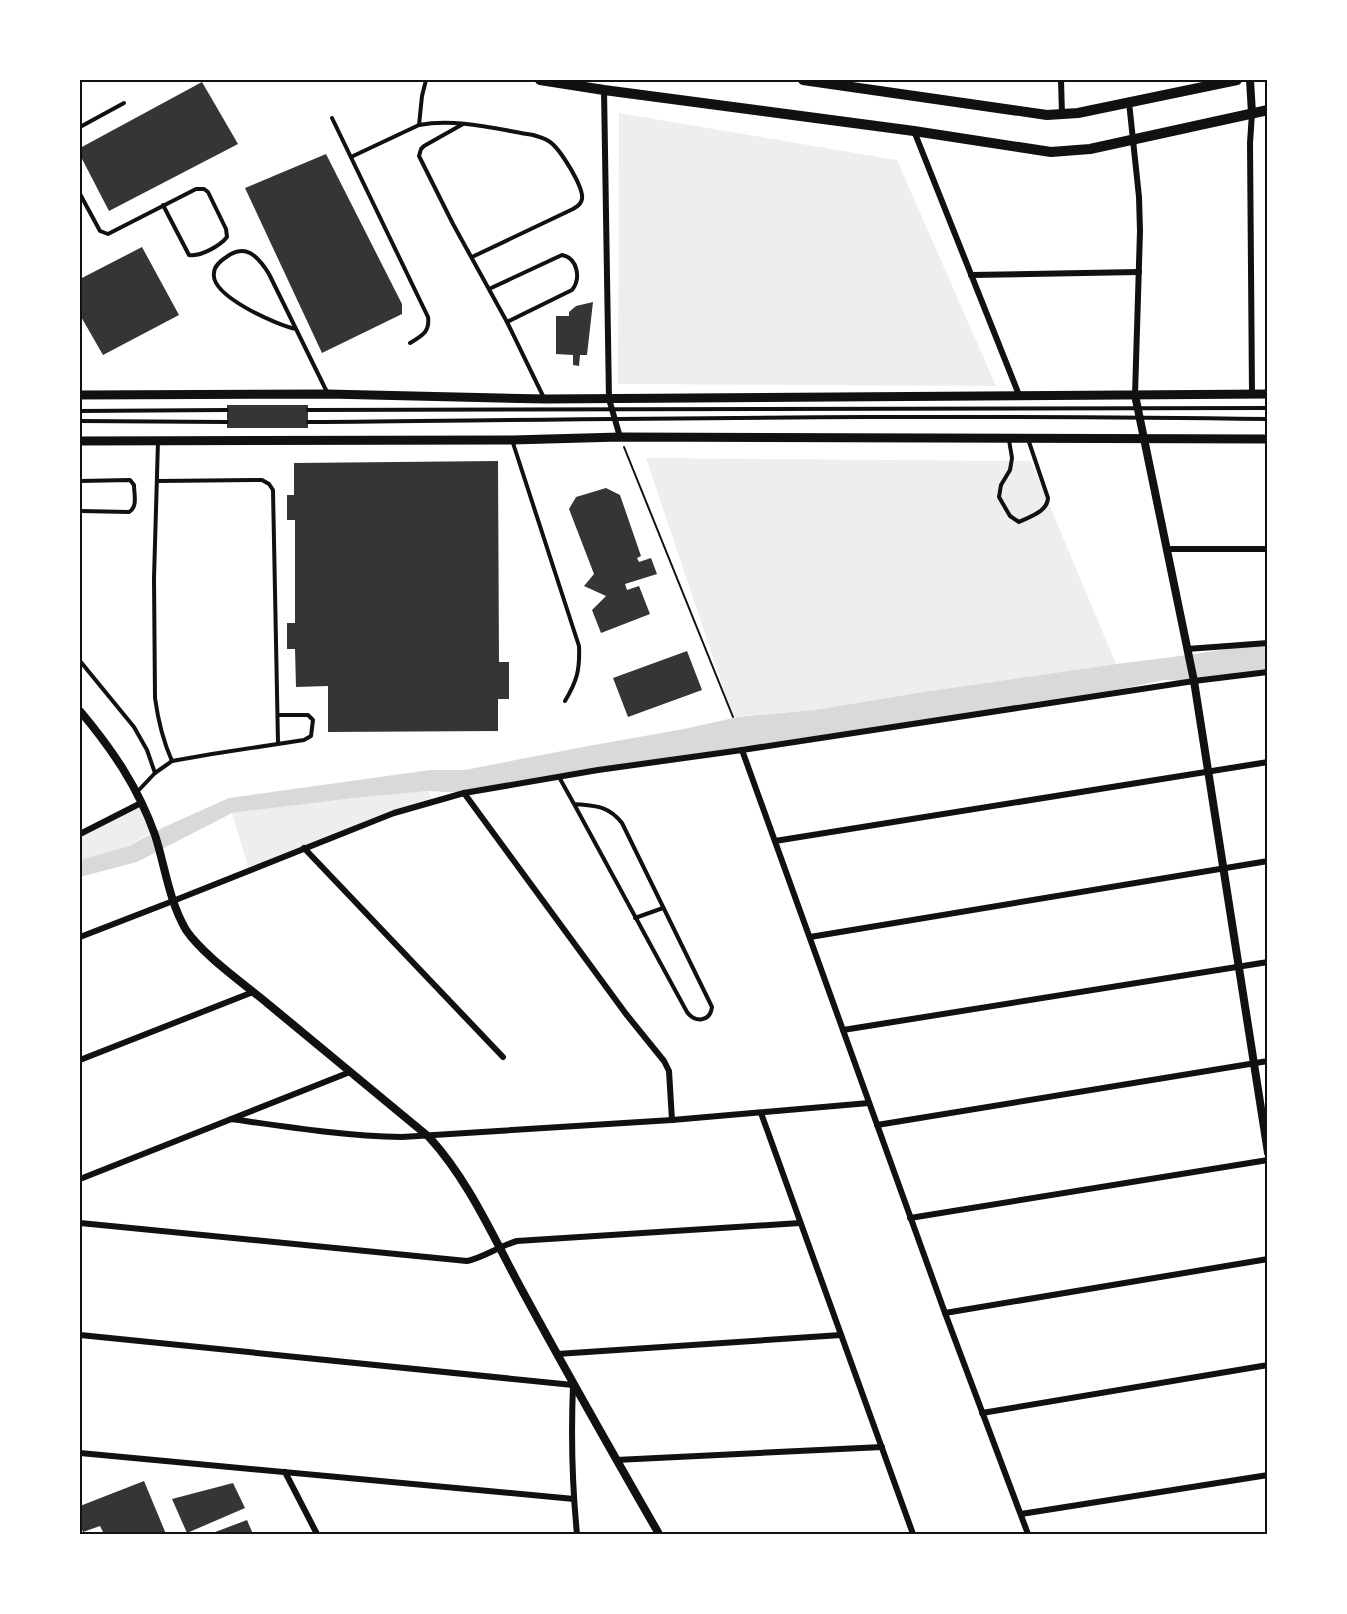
<svg xmlns="http://www.w3.org/2000/svg" width="1347" height="1614" viewBox="0 0 1347 1614" font-family="Arial,sans-serif">
	<rect width="100%" height="100%" fill="#fff"/>
	<!-- green -->
	<g fill="#eee">
		<polygon points="619,113 897,160 996,386 618,384"/>
		<polygon points="646,458 1031,461 1116,664 923,692 814,710 733,717"/>
		<polygon points="428,791 433,801 249,870 232,813 355,798"/>
		<polygon points="141,803 153,831 129,846 80,860 80,834"/>
	</g>
	<!-- water -->
	<polygon fill="#d9d9d9" points="1267,643 1267,672 1194,681 1164,680 1057,702 464,793 428,791 355,798 232,813 137,862 80,877 80,860 129,846 164,827 229,798 430,770 465,770 588,746 684,729 738,717 814,710 923,692 1116,664 1188,655"/>
	<!-- building -->
	<g fill="#353535">
		<polygon points="202,82 238,144 109,211 80,155 80,148"/>
		<polygon points="326,154 402,304 402,314 322,353 245,188"/>
		<polygon points="142,247 179,315 103,355 80,315 80,279"/>
		<polygon points="593,302 587,355 580,355 579,366 573,365 573,355 556,354 556,316 569,316 569,312 576,306"/>
		<rect x="227" y="405" width="81" height="23"/>
		<polygon points="498,461 499,662 509,662 509,699 498,699 498,731 328,732 328,686 296,687 295,649 287,649 287,623 295,623 295,520 287,520 287,495 294,495 294,463"/>
		<polygon points="606,488 620,495 641,556 637,558 639,562 651,558 657,574 625,584 627,590 639,586 650,614 601,633 592,610 606,596 584,586 594,574 569,509 576,497"/>
		<polygon points="687,651 702,690 628,717 613,678"/>
		<polygon points="144,1481 166,1534 104,1534 100,1526 83,1532 80,1525 80,1506"/>
		<polygon points="233,1483 245,1508 187,1533 172,1499"/>
		<polygon points="247,1520 253,1534 210,1534"/>
	</g>
	<g fill="none" stroke-linecap="round" stroke-linejoin="round">
		<!-- path -->
		<polyline stroke="#111" stroke-width="2" points="624,447 733,717"/>
		<!-- service -->
		<g stroke="#111" stroke-width="4">
			<path d="M332 118 428 317C430 332 422 336 410 343"/>
			<path d="M463 124 424 146 421 149 419 156 453 224 507 322 572 290C581 279 578 258 562 255L489 289"/>
			<path d="M419 125C456 118 496 129 533 135 539 137 545 138 550 142 560 149 584 187 582 199 581 204 578 206 573 209L472 257"/>
			<polyline points="80,127 124,103"/>
			<polyline points="351,157 419,125 422,96 426,80"/>
			<path d="M80 194 100 231 108 234 196 189H204L208 192 226 229 227 237C220 246 200 257 189 255L163 205"/>
			<polyline points="507,322 544,398"/>
			<path d="M296 329C277 325 210 296 214 273 214 267 220 261 225 258 245 242 258 256 269 274L327 392"/>
			<polyline points="308,410 1268,408"/>
			<polyline points="80,411 227,410"/>
			<polyline points="80,421 227,422"/>
			<path d="M308 422C628 419 948 414 1268 419"/>
			<path d="M512 440 579 646C580 670 577 681 565 701"/>
			<path d="M1009 440 1012 458 1010 470 1001 485 999 497 1010 516 1019 522C1031 516 1047 512 1048 498L1028 439"/>
			<path d="M158 441 154 578 155 698C158 720 163 741 172 761"/>
			<path d="M80 481 130 480 134 485C134 494 138 507 129 512L80 511"/>
			<polyline points="157,481 262,480 269,484 273,490 278,743"/>
			<polyline points="80,661 134,727 147,750 155,773"/>
			<path d="M559 777 574 804 687 1012C695 1023 710 1022 712 1007L622 823C608 805 595 806 574 804"/>
			<polyline points="138,791 155,773 172,761 212,754 304,740 311,736 313,720 308,715 278,715"/>
			<polyline points="635,918 663,908"/>
		</g>
		<!-- minor -->
		<g stroke="#111" stroke-width="6">
			<polyline points="1061,80 1062,115"/>
			<polyline points="604,90 609,399 620,437"/>
			<polyline points="1129,102 1139,197 1140,231 1135,395"/>
			<polyline points="1252,113 1250,143 1252,394"/>
			<polyline points="914,131 1019,395"/>
			<polyline points="971,275 1139,272"/>
			<polyline points="1167,549 1268,549"/>
			<polyline points="1187,649 1268,643"/>
			<polyline points="742,750 945,1313 1028,1534"/>
			<polyline points="464,793 626,1014 664,1061 669,1071 672,1120"/>
			<polyline points="80,834 141,803"/>
			<polyline points="775,841 1268,762"/>
			<polyline points="304,848 503,1057"/>
			<polyline points="80,937 173,901 394,813 464,793 598,770 742,750 1194,681 1268,672"/>
			<polyline points="810,937 1268,861"/>
			<polyline points="843,1030 1268,962"/>
			<polyline points="80,1060 253,992"/>
			<polyline points="761,1113 913,1534"/>
			<path d="M231 1119C288 1127 345 1136 402 1137L672 1120 869 1103"/>
			<polyline points="877,1125 1268,1061"/>
			<polyline points="80,1179 350,1072"/>
			<polyline points="910,1218 1268,1160"/>
			<path d="M80 1223 467 1261C485 1257 499 1246 517 1241L800 1223"/>
			<polyline points="945,1313 1268,1259"/>
			<path d="M80 1335 573 1385C571 1435 572 1484 577 1534"/>
			<polyline points="557,1354 841,1335"/>
			<polyline points="982,1413 1268,1365"/>
			<polyline points="80,1453 574,1499"/>
			<polyline points="616,1460 882,1447"/>
			<polyline points="285,1472 317,1534"/>
			<polyline points="1021,1514 1268,1475"/>
		</g>
		<!-- tertiary -->
		<g stroke="#111" stroke-width="8">
			<polyline points="1250,80 1252,113"/>
			<polyline points="1135,395 1194,681 1268,1153"/>
			<path d="M80 711C112 749 138 787 155 835 165 866 169 901 186 930 203 955 243 983 267 1003 321 1048 375 1092 429 1137 470 1182 494 1239 523 1292 567 1373 613 1454 659 1534"/>
		</g>
		<!-- secondary -->
		<g stroke="#111" stroke-width="9">
			<polyline points="80,395 328,394 545,399 1268,394"/>
			<polyline points="80,441 512,440 620,437 1268,439"/>
		</g>
		<!-- primary -->
		<g stroke="#111" stroke-width="10">
			<polyline points="540,80 604,90 914,131 1051,152 1090,149 1268,110"/>
			<polyline points="803,80 1047,115 1078,113 1237,80"/>
		</g>
	</g>
	<!-- border -->
	<rect width="1347" height="1614" fill="none" stroke="#ffffff" stroke-width="162"/>
	<rect x="81" y="81" width="1185" height="1452" fill="none" stroke="#111" stroke-width="2"/>
</svg>
